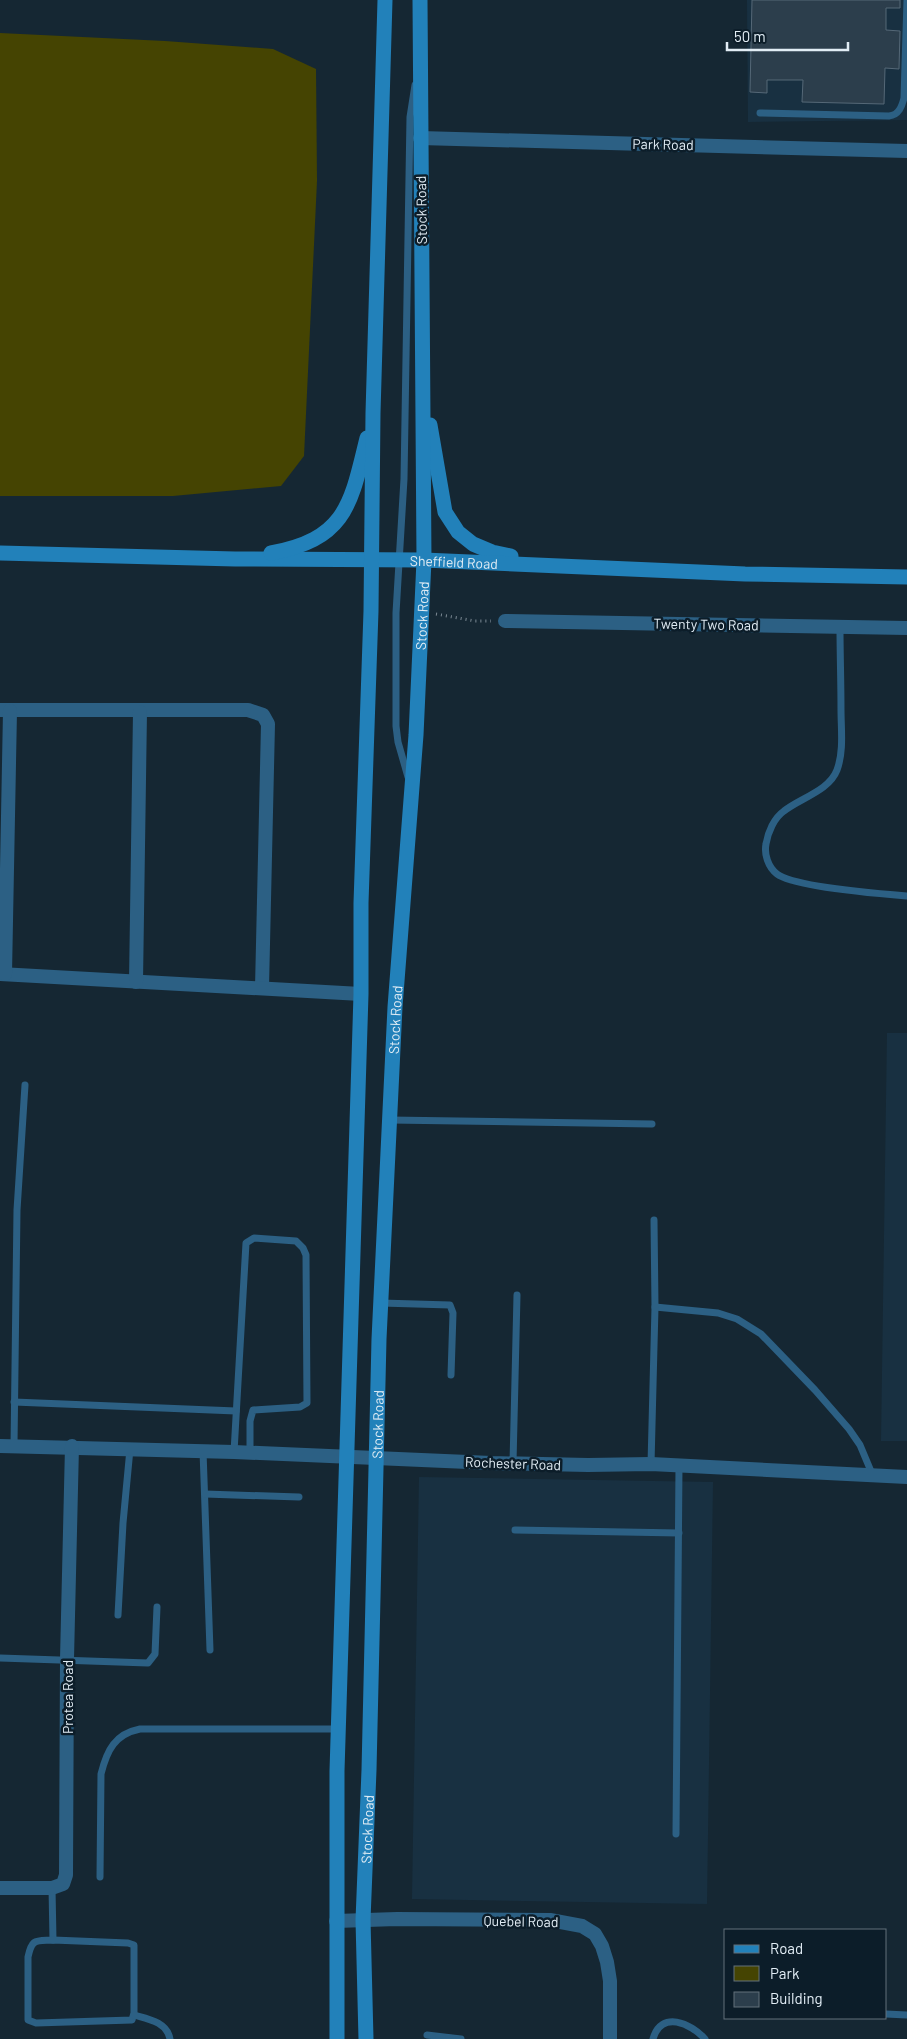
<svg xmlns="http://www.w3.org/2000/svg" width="907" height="2039" viewBox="0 0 907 2039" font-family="Barlow,sans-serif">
	<rect width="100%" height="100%" fill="#152733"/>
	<!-- built -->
	<g fill="#183041">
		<polygon points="747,0 907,0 907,120 748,122"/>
		<polygon points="887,1033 907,1033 907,1441 881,1441"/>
		<polygon points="419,1477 713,1482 707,1904 412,1899"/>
	</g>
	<!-- green -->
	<polygon fill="#454402" points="0,33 165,41 273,49 316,69 317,181 304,456 281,486 173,496 0,496"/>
	<!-- building -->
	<polygon fill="#2c3e4c" stroke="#556877" points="752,0 900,0 900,8 886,8 886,30 900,31 899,69 885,68 884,104 802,102 803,80 767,80 767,93 750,92"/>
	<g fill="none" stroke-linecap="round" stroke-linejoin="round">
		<!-- path -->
		<polyline stroke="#7c8a94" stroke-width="3" stroke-dasharray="1 4" stroke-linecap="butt" points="436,614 475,621 491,621"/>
		<!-- lane -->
		<g stroke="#2c6084" stroke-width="7">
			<path d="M760 113 889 116C899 115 902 106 904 98L907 0"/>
			<path d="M840 627C840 654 841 682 841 710 841 729 844 751 837 770 829 791 800 798 784 811 774 818 768 832 766 844 764 854 768 867 777 874 794 887 882 894 907 896"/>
			<polyline points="408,777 398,742 396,726 396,613 404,479 410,117 415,85"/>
			<polyline points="390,1120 652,1124"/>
			<polyline points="381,1303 450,1305 453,1313 451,1375"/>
			<polyline points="655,1307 718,1313 737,1319 761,1334 815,1390 849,1429 860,1445 873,1476"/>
			<polyline points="14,1402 236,1411"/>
			<polyline points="14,1446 17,1210 25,1085"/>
			<polyline points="203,1451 210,1650"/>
			<polyline points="234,1452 246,1243 254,1238 296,1241 303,1248 306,1255 307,1403 300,1407 253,1410 250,1421 250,1453"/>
			<polyline points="513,1463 517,1295"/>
			<polyline points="651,1464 655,1307 654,1220"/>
			<polyline points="205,1494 299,1497"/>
			<polyline points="515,1530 679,1533"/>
			<polyline points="118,1615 123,1523 130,1449"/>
			<polyline points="0,1658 148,1663 155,1654 157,1607"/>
			<polyline points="676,1834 679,1466"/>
			<path d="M100 1877 101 1774C107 1750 115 1734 140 1729H338"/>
			<polyline points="52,1888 53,1940"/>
			<path d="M53 1940 128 1943 134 1945V2013L132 2020 36 2023 28 2020V1957C32 1938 36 1941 53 1940Z"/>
			<polyline points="886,2014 907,2015"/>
			<path d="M134 2015C148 2019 167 2022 170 2039"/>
			<polyline points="427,2035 461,2039"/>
			<path d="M653 2039C661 2010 691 2023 705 2039"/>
		</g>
		<!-- street -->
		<g stroke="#2c6084" stroke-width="14">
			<polyline points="420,138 907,151"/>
			<polyline points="505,621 907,628"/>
			<polyline points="0,710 248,710 263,715 268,724 262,988"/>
			<polyline points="0,974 361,994"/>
			<polyline points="5,974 10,711"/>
			<polyline points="136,982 140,712"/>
			<polyline points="0,1446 234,1452 491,1463 588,1465 651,1464 907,1477"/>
			<polyline points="0,1888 52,1888 63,1884 66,1875 67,1659 72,1446"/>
			<polyline points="336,1921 397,1919 550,1920 582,1926 595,1934 602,1946 607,1962 610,1981 610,2039"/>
		</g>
		<!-- secondary -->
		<g stroke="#2281ba" stroke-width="15">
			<polyline points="430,425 445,512 458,532 473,544 492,552 511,556"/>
			<path id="s1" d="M0 553 235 559 424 560 745 574 907 577"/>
			<path d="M271 553C347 539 351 503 367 438"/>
			<polyline points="337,2039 337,1771 361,994 361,903 371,611 373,413 385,0"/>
			<path id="s2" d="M366 2039 363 1920 369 1770 379 1339 395 1007 416 735 424 560 420 0"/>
		</g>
	</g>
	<g text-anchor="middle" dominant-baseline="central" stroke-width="5" stroke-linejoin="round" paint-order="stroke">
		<!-- street labels -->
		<g font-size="14" fill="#e2edf5" stroke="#0c1d29">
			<text transform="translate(663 144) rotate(1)">Park Road</text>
			<text transform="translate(421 210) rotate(-91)">Stock Road</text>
			<text stroke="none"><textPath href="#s1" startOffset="454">Sheffield Road</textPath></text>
			<text stroke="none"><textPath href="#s2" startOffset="1425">Stock Road</textPath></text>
			<text transform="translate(706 624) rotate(1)">Twenty Two Road</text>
			<text stroke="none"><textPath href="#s2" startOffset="1020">Stock Road</textPath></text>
			<text stroke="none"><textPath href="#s2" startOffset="615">Stock Road</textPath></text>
			<text transform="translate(513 1463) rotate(2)">Rochester Road</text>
			<text transform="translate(67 1697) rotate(-90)">Protea Road</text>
			<text stroke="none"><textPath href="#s2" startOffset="210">Stock Road</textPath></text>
			<text transform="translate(521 1921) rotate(1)">Quebel Road</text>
		</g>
	</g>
	<!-- legend -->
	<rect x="724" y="1929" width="162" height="90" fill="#0c1d29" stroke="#62707b"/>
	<rect x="734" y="1945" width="25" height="8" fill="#2281ba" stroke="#62707b"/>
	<text x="770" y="1954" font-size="15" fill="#e2edf5">Road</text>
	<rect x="734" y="1966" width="25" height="15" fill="#454402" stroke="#62707b"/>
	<text x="770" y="1979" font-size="15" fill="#e2edf5">Park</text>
	<rect x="734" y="1992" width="25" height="15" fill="#2c3e4c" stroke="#62707b"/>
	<text x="770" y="2004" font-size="15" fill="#e2edf5">Building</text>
	<!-- scale -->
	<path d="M727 42v8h121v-8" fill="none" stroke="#e2edf5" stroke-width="2.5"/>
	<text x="734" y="42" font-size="15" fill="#e2edf5" stroke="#0c1d29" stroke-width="4" paint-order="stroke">50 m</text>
</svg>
